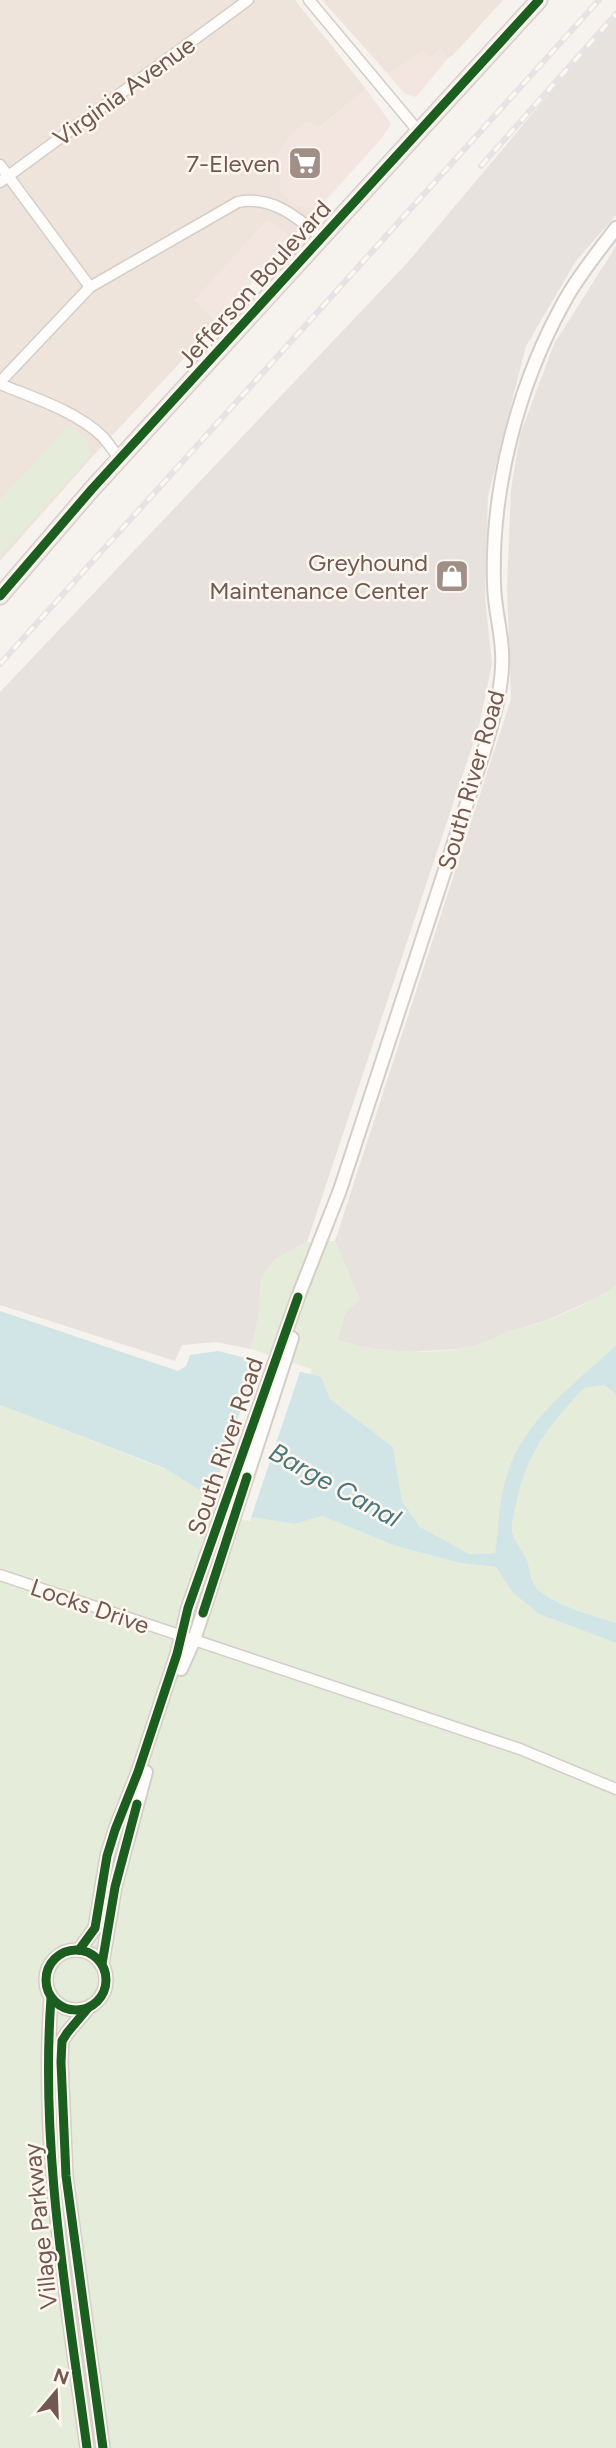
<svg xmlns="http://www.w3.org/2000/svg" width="616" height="2448" viewBox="0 0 616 2448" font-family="Figtree,sans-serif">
	<rect width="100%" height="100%" fill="#f6f2ee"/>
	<!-- residential -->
	<g fill="#eee4dc">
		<polygon points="0,0 295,0 366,89 319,128 309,122 293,133 278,154 296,205 318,209 291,238 267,220 195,300 217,323 93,456 0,561"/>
		<polygon points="322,0 503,0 453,55 448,58 440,48 430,58 423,51 388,74"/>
	</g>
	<!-- commercial -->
	<g fill="#f3e5e0">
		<polygon points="440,48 448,58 416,97 405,94 388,74 423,51 430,57"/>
		<polygon points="366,89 391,124 380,140 318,209 296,205 280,192 278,154 293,133 309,122 320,128"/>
		<polygon points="267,220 291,238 217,323 194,300"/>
	</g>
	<!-- industrial -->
	<g fill="#e8e2de">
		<polygon points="616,14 616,215 576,261 526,346 488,496 485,597 492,664 479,726 307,1242 274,1260 251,1349 216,1342 182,1345 175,1361 0,1305 0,692 408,262"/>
		<polygon points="616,246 616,1286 599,1297 545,1321 507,1332 479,1345 459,1349 410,1352 365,1348 337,1340 345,1314 335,1241 511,699 507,586 511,489 520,435 554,344"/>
	</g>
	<!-- green -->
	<g fill="#e6ecda">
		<path d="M68 426C83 435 93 439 88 458L0 556V500Z"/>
		<path d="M335 1241 360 1299 345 1314 337 1340C383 1352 430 1357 477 1345 489 1342 500 1334 512 1330 522 1327 533 1326 543 1322 568 1313 594 1300 616 1286V1345L586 1374 507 1474 495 1553 470 1554 420 1527 402 1501 393 1447 330 1399 321 1378 310 1375 311 1369 251 1349 257 1321 261 1278 274 1260 307 1242Z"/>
		<path d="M604 1385 616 1394V1623C591 1615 564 1608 542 1593 530 1584 531 1573 527 1560 523 1550 515 1543 512 1532 511 1524 514 1514 516 1506 525 1455 550 1424 584 1388Z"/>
		<polygon points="0,1405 167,1470 239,1515 295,1524 322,1516 396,1546 460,1563 496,1567 513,1593 539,1614 616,1643 616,2448 0,2448"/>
	</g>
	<!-- water -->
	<path fill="#d1e5e6" d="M0 1311 178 1371 186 1366 190 1355 218 1351 321 1377 330 1399 393 1447 402 1501 420 1527 470 1554 495 1553C499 1527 499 1497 508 1472 525 1418 577 1383 616 1345V1394L604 1385 584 1388C550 1424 525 1455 516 1506 514 1514 511 1524 512 1532 515 1543 523 1550 527 1560 531 1573 530 1584 542 1593 564 1608 591 1615 616 1623V1643L539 1614 513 1593 496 1567 460 1563 396 1546 322 1516 295 1524 239 1515 164 1468 0 1405Z"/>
	<!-- pier -->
	<polygon fill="#f6f2ee" points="258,1358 301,1369 250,1521 237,1519 210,1502"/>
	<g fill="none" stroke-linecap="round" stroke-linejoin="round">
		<!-- minor casing -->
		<g stroke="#d4cec9" stroke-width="13">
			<g id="minor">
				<polyline points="309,0 419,132"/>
				<polyline points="0,165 90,287"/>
				<polyline points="0,182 248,0"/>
				<path d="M0 382 90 287 238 202C272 195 298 218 322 238"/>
				<path d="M0 384C34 398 76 411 103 437 109 444 114 452 120 459"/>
				<polyline points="0,1575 520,1749 616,1789"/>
			</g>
		</g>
		<!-- tertiary casing -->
		<g stroke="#d4cec9" stroke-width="16">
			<g id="tertiary">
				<polyline points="181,1669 194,1640 292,1338"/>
				<circle cx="76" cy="1980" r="30"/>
				<path d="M79 1950 95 1928 107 1856 115 1830 138 1772 177 1654 188 1608 298 1297 340 1190 484 751C493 719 504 685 502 652 501 629 494 606 494 583 491 488 518 385 564 302 578 276 598 252 616 228"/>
				<polyline points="102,1964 115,1887 146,1772"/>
				<path d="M51 1998C40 2150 67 2298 87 2448"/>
				<polyline points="88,2008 67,2033 62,2041 61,2062 66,2176 103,2448"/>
			</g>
		</g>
		<!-- primary casing -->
		<g stroke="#d7cfcc" stroke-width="19">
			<polyline id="primary" points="0,596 92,489 539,0"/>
		</g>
		<!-- minor -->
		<use href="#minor" stroke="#fefdfc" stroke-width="10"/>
		<!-- tertiary -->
		<use href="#tertiary" stroke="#fefdfc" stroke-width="12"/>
		<!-- primary -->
		<use href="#primary" stroke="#f1ede7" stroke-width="16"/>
		<!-- rail casing -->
		<g stroke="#e5e3e6" stroke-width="6">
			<g id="rail">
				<polyline points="481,166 616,14"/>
				<polyline points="0,664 599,0"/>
			</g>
		</g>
		<!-- rail -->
		<use href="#rail" stroke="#fdf7f0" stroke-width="3.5" stroke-dasharray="10" stroke-linecap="butt"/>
		<!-- cycleway casing -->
		<g stroke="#fdf7f0" stroke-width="13">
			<g id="cycleway">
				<polyline points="0,596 92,489 539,0"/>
				<polyline points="203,1613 247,1477"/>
				<circle cx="76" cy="1980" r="30"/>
				<polyline points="79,1950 95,1928 107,1856 115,1830 138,1772 177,1654 188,1608 298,1297"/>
				<polyline points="102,1964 115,1887 137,1804"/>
				<path d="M51 1998C40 2150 67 2298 87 2448"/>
				<polyline points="88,2008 67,2033 62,2041 61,2062 66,2176 103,2448"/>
			</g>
		</g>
		<!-- cycleway -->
		<use href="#cycleway" stroke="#1b5e20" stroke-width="9"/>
	</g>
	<!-- icons -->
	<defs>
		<g id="supermarket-square" transform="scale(1.75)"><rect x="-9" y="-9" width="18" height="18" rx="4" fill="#a08f87" stroke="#fdf7f0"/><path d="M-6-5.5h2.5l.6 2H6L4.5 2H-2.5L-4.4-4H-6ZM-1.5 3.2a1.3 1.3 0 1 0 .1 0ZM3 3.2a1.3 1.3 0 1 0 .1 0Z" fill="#fff"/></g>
		<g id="shop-square" transform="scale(1.75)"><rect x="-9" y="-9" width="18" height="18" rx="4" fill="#a08f87" stroke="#fdf7f0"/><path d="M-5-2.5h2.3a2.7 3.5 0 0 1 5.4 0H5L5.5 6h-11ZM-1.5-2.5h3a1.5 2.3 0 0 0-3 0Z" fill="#fff"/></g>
	</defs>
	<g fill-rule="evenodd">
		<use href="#supermarket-square" x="305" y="163"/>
		<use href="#shop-square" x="452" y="576"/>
	</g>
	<g text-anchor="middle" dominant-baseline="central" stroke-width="5" stroke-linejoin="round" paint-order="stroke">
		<!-- street labels -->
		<g font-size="24" fill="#725950" stroke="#fdf7f0">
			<text transform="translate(124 91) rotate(-36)">Virginia Avenue</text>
			<text transform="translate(254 284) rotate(-48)">Jefferson Boulevard</text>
			<text transform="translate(471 780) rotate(-74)">South River Road</text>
			<text transform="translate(225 1446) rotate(-71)">South River Road</text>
			<text transform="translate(90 1606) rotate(19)">Locks Drive</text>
			<text transform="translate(40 2226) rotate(-96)">Village Parkway</text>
		</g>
		<!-- poi labels -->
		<g font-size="24" fill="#725950" stroke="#fdf7f0" text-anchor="end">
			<text x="280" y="163">7-Eleven</text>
			<text x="428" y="562">Greyhound<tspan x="428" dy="28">Maintenance Center</tspan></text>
		</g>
		<!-- water labels -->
		<g font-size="26" font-style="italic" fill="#49777b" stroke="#fdf7f0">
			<text transform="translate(335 1485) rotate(29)">Barge Canal</text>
		</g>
	</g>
	<!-- north arrow -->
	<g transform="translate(56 2392) rotate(19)" stroke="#fdf7f0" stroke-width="5" paint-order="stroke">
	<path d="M0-5L12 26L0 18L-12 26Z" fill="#725950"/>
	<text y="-10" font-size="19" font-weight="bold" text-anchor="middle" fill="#725950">N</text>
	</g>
</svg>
